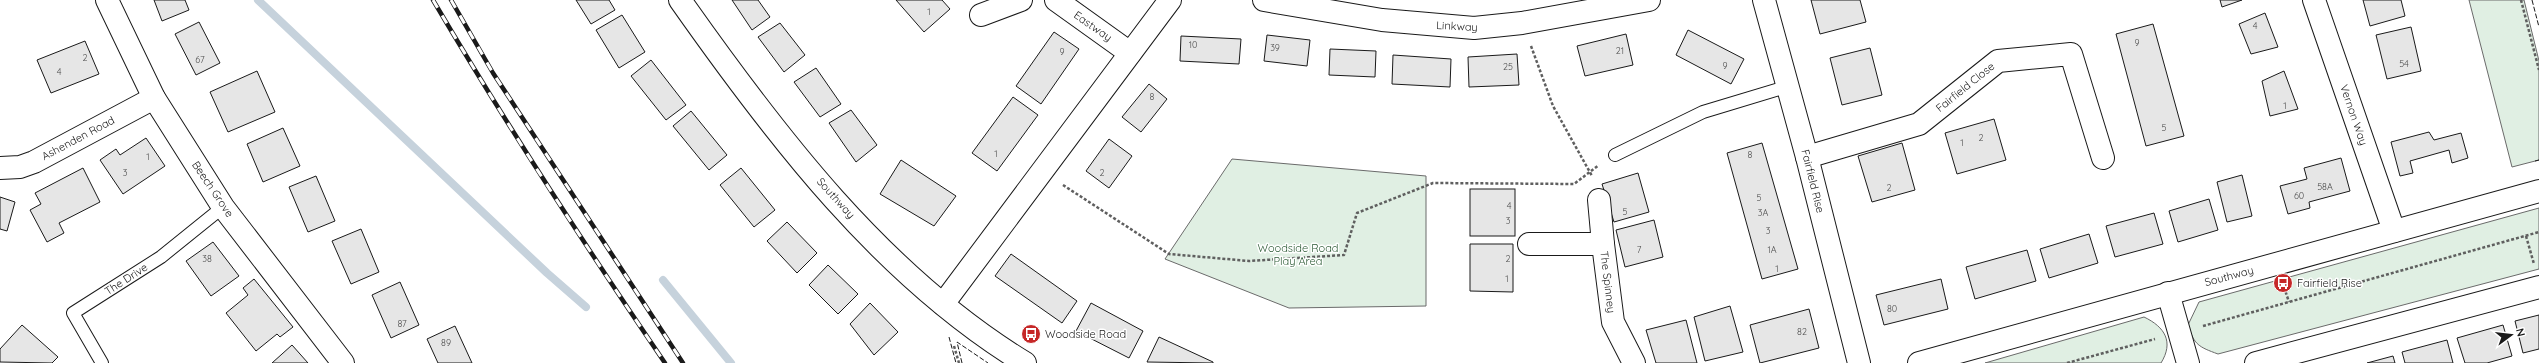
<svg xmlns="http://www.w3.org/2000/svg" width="2539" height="363" viewBox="0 0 2539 363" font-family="Quicksand,sans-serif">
	<rect width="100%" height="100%" fill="#fff"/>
	<!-- green -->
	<g fill="#e0efe3" stroke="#6a6a6a">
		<polygon points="2469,0 2524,0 2539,61 2539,160 2512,167"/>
		<polygon points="1232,159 1426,176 1426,306 1289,308 1165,259"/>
		<path d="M2539 208V269L2218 354C2199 347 2194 345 2188 325L2199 302Z"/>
		<path d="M2144 317C2165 327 2174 342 2161 363H1985Z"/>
	</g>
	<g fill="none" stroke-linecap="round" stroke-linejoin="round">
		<!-- stream -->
		<g stroke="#c6d2dc" stroke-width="8">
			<polyline points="258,0 547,273 586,307"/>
			<polyline points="663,280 731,363"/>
		</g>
	</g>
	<!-- building -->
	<g fill="#e6e6e6" stroke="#1a1a1a">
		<polygon points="154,0 185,0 189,10 162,21"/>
		<polygon points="576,0 609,0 615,10 591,24"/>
		<polygon points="732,0 758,0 770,17 752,30"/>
		<polygon points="896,0 942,0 950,9 924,32"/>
		<polygon points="1811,0 1860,0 1866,22 1820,34"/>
		<polygon points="2220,0 2242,0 2222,7"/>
		<polygon points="2363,0 2401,0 2405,16 2370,26"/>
		<polygon points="2265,13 2278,47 2251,54 2239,24"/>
		<polygon points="622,15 645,52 619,68 596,30"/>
		<polygon points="199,22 220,63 196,75 175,34"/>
		<polygon points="780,23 805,55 784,72 758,37"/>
		<polygon points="2153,24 2184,136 2146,146 2116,34"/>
		<polygon points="2411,27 2421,71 2387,79 2376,35"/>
		<polygon points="1688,30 1744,59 1731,84 1676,55"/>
		<polygon points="1054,32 1079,49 1041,104 1016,86"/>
		<polygon points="1626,34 1633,65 1585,76 1577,46"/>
		<polygon points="1267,35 1310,40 1307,66 1264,61"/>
		<polygon points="1181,36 1241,39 1239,64 1180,61"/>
		<polygon points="85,41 99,74 51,93 37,60"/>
		<polygon points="1870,48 1882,95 1842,105 1830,58"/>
		<polygon points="1330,49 1376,51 1375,77 1329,75"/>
		<polygon points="1517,54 1519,85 1469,87 1468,57"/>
		<polygon points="1393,55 1451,59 1450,87 1392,84"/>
		<polygon points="651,60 686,105 666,120 631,76"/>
		<polygon points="816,68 841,104 820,117 794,82"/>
		<polygon points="257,71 275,112 228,132 210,92"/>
		<polygon points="2284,71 2298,109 2270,116 2262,81"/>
		<polygon points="1149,84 1167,99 1141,132 1122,117"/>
		<polygon points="1013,97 1038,115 997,171 972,153"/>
		<polygon points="851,110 877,145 856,162 829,123"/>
		<polygon points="691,111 727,155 709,170 673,126"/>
		<polygon points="1994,119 2006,160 1957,174 1945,133"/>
		<polygon points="283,128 300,166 263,182 247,144"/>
		<polygon points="2429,132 2434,140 2461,133 2468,158 2452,163 2449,150 2410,161 2413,173 2400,176 2391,142"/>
		<polygon points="146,138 165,166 123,194 100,160 116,149 120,155"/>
		<polygon points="1109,139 1132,156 1109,188 1086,171"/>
		<polygon points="1762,143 1798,269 1762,279 1727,153"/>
		<polygon points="1902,143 1915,190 1872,202 1858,156"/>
		<polygon points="2341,158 2350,191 2309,202 2310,208 2288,214 2280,186 2307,179 2304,168"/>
		<polygon points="901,160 956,196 934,226 880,194"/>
		<polygon points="83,168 100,202 59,223 64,233 47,242 30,210 41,204 35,193"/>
		<polygon points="741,168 775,210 754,227 720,185"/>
		<polygon points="1638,173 1649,212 1614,222 1602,184"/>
		<polygon points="2242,175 2252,216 2227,222 2217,182"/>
		<polygon points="316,176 335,221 308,232 289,187"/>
		<rect x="1470" y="189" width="45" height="47"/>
		<polygon points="0,197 15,202 7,231 0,229"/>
		<polygon points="2209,199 2218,230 2178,242 2169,211"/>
		<polygon points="2154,213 2163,244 2115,257 2106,226"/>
		<polygon points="1654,220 1663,257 1625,267 1616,230"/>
		<polygon points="787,222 817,253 797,273 767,241"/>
		<polygon points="361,229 379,272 351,284 332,241"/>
		<polygon points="2089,234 2098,263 2049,278 2040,249"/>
		<polygon points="213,242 239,276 211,296 186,261"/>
		<polygon points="1470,244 1513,244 1513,292 1470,291"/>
		<polygon points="2027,250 2036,281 1975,299 1966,267"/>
		<polygon points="1011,254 1077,301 1062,323 995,276"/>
		<polygon points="828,265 858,294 838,314 809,285"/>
		<polygon points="254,279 293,327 280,337 277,334 256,351 226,313 248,295 243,288"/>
		<polygon points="1941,279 1948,309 1884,325 1876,295"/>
		<polygon points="400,282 419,325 391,338 372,295"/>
		<polygon points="870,303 898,332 874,355 850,324"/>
		<polygon points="1091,303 1143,331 1129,358 1076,331"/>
		<polygon points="1730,306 1743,352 1705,361 1694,317"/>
		<polygon points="1809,309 1819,348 1760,363 1750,325"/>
		<polygon points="2539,315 2539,349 2523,353 2515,321"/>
		<polygon points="1686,320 1697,363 1656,363 1646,330"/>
		<polygon points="22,325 58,357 52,363 0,362 0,349"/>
		<polygon points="2503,325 2512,356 2487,363 2465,363 2457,338"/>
		<polygon points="455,326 472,363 438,363 427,339"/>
		<polygon points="1159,337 1213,362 1213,363 1147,362"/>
		<polygon points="2447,340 2453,363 2405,363 2402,352"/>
		<polygon points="292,345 308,363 272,363"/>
		<polygon points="2393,356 2395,363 2367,363"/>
	</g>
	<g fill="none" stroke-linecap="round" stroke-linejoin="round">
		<!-- service casing -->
		<g stroke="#1a1a1a" stroke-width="14">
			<g id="service">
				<polyline points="1615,155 1703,112 1786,87"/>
				<polyline points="102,363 73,313 161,257 223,207"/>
			</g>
		</g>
		<!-- minor casing -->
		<g stroke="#1a1a1a" stroke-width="24">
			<g id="minor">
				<polyline points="107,0 154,98 223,207 343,363"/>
				<polyline points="1056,0 1130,53"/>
				<polyline points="1264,0 1382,20 1474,28 1522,23 1649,0"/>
				<polyline points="1764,0 1807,157 1859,363"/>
				<polyline points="2314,0 2394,231"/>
				<polyline points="981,15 1021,0"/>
				<polyline points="1807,157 1919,124 1998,61 2071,54 2103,158"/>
				<polyline points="0,168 20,167 34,162 154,98"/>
				<polyline points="1599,200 1603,244"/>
				<polyline points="1529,244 1603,244 1613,322 1634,363"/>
				<polyline points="2168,293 2188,363"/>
				<polyline points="943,304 1170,0"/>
				<polyline points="2256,363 2539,287"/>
			</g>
		</g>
		<!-- tertiary casing -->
		<g stroke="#1a1a1a" stroke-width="24">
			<g id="tertiary">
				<path d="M680 0C775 135 882 276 1025 363"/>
				<polyline points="1919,363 2539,191"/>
			</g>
		</g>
		<!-- path -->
		<g stroke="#5f5f5f" stroke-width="2.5" stroke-dasharray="3 2" stroke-linecap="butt">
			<polyline points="2521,0 2539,70"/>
			<polyline points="1531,46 1553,106 1592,176"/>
			<polyline points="1063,185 1169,254 1249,261 1344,255 1357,213 1433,183 1574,184 1599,165"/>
			<polyline points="2526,236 2534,264"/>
			<polyline points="2284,287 2289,302"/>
			<polyline points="2203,326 2539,232"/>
			<polyline points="954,346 959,363"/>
			<polyline points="2067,363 2155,339"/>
		</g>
		<!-- service -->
		<use href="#service" stroke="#fff" stroke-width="12"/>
		<!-- minor -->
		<use href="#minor" stroke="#fff" stroke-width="22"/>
		<!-- tertiary -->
		<use href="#tertiary" stroke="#fff" stroke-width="22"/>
		<!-- rail casing -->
		<g stroke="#1a1a1a" stroke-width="4.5">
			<g id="rail">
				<path d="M433 0C506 124 584 244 665 363"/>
				<polyline points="451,0 493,73 683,363"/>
			</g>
		</g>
		<!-- rail -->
		<use href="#rail" stroke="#fff" stroke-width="3" stroke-dasharray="9" stroke-linecap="butt"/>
		<!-- fence -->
		<g stroke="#1a1a1a" stroke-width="1" stroke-dasharray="5 2" stroke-linecap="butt">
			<polyline points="2532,0 2539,27"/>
			<polyline points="2535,161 2539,160"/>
			<polyline points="949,337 956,363"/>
			<polyline points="962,363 957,342 988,363"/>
		</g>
	</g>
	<!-- icons -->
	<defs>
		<g id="bus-disc" transform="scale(1)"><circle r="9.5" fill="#c62828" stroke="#fff"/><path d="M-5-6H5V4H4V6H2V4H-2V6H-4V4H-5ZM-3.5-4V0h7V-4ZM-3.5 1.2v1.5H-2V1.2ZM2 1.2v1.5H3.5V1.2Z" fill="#fff"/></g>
	</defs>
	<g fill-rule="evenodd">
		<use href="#bus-disc" x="2283" y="283"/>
		<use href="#bus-disc" x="1031" y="334"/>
	</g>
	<g text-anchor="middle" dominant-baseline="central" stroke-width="3" stroke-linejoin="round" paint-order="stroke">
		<!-- number labels -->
		<g font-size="9" fill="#4d4d4d">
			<text x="929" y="11">1</text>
			<text x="2255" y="25">4</text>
			<text x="2137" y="42">9</text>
			<text x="1193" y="44">10</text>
			<text x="1275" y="47">39</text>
			<text x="1620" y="50">21</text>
			<text x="1062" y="51">9</text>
			<text x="85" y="57">2</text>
			<text x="200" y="59">67</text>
			<text x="2404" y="63">54</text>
			<text x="1725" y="65">9</text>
			<text x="1508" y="66">25</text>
			<text x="59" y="71">4</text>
			<text x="1152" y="96">8</text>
			<text x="2285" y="105">1</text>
			<text x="2164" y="127">5</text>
			<text x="1981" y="137">2</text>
			<text x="1962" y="142">1</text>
			<text x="996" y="153">1</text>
			<text x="1750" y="154">8</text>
			<text x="148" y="156">1</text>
			<text x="125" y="172">3</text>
			<text x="1102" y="172">2</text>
			<text x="2325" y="186">58A</text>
			<text x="1889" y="187">2</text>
			<text x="2299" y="195">60</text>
			<text x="1759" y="197">5</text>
			<text x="1509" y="205">4</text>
			<text x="1625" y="211">5</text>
			<text x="1763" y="212">3A</text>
			<text x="1508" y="220">3</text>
			<text x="1768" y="230">3</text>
			<text x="1639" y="249">7</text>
			<text x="1772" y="249">1A</text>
			<text x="207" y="258">38</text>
			<text x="1508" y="258">2</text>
			<text x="1777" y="268">1</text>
			<text x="1507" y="278">1</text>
			<text x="1892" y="308">80</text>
			<text x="402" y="323">87</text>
			<text x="1802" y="331">82</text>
			<text x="446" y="342">89</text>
		</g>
		<!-- street labels -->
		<g font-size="11" fill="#1a1a1a" stroke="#fff">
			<text transform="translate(1093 26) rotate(35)">Eastway</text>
			<text transform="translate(1457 26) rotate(3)">Linkway</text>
			<text transform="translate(1965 87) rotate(-39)">Fairfield Close</text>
			<text transform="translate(2354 115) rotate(71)">Vernon Way</text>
			<text transform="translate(78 138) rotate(-28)">Ashenden Road</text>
			<text transform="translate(1813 181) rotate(76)">Fairfield Rise</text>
			<text transform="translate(213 189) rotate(56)">Beech Grove</text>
			<text transform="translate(836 198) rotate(48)">Southway</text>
			<text transform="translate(2229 276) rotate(-15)">Southway</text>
			<text transform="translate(126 279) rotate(-33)">The Drive</text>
			<text transform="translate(1608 282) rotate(83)">The Spinney</text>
		</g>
		<!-- park labels -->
		<g font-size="11" fill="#2b5a34" stroke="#fff">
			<text x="1298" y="248">Woodside Road<tspan x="1298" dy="13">Play Area</tspan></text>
		</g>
		<!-- poi labels -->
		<g font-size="11" fill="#1a1a1a" stroke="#fff" text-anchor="start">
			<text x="2297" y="283">Fairfield Rise</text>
			<text x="1045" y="334">Woodside Road</text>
		</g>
	</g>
	<!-- north arrow -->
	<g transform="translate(2511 335) rotate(75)" stroke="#ffffff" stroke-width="3" paint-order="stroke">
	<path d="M0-3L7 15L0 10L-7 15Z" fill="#1a1a1a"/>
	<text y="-6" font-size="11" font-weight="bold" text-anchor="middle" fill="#1a1a1a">N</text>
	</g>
</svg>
